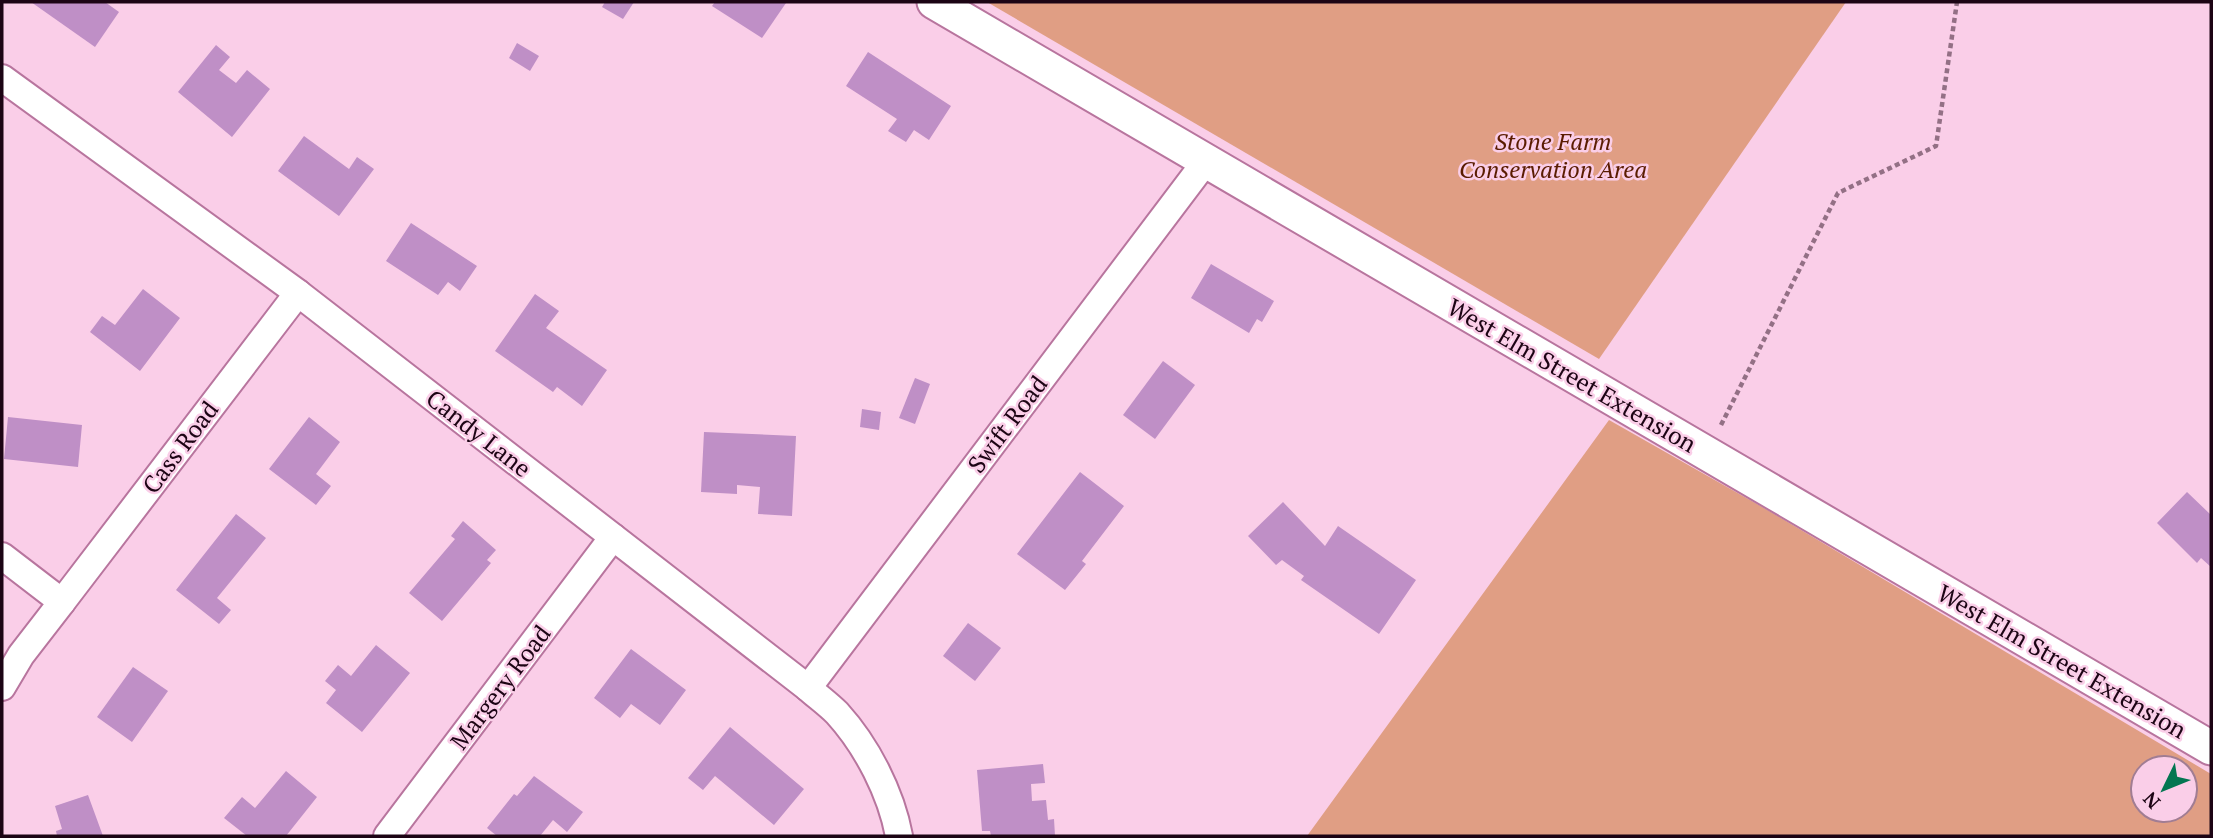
<svg xmlns="http://www.w3.org/2000/svg" width="2213" height="838" viewBox="0 0 2213 838" font-family="'PT Serif',serif">
	<rect width="100%" height="100%" fill="#facee8"/>
	<!-- green -->
	<g fill="#e09e84" fill-rule="evenodd">
		<polygon points="987,2 1846,2 1599,359"/>
		<path d="M1609 420 1764 508 2211 774V836H1307ZM2143 768H2185V810H2143Z"/>
	</g>
	<!-- building -->
	<g fill="#bf8fc6">
		<polygon points="31,2 105,2 119,12 95,47"/>
		<polygon points="605,2 634,2 623,19 602,7"/>
		<polygon points="715,2 783,2 786,3 762,38 712,6"/>
		<polygon points="517,43 539,56 530,71 509,58"/>
		<polygon points="216,45 230,57 219,70 236,83 247,70 270,89 232,137 178,92"/>
		<polygon points="868,52 951,106 929,140 914,130 906,142 888,131 897,119 846,86"/>
		<polygon points="304,136 349,169 357,157 374,169 339,216 278,171"/>
		<polygon points="411,223 477,266 460,291 448,282 438,295 386,261"/>
		<polygon points="1211,264 1274,301 1262,322 1257,319 1249,333 1191,298"/>
		<polygon points="143,289 180,318 140,371 90,332 102,316 115,325"/>
		<polygon points="535,294 559,311 546,328 607,370 582,406 557,387 553,392 495,351"/>
		<polygon points="1163,361 1195,385 1155,439 1123,415"/>
		<polygon points="915,378 930,384 915,424 899,418"/>
		<polygon points="862,409 881,412 879,430 860,427"/>
		<polygon points="8,417 82,425 78,467 4,459"/>
		<polygon points="309,417 340,442 316,474 331,486 316,505 269,469"/>
		<polygon points="704,432 796,436 792,516 758,514 760,487 737,485 737,494 701,492"/>
		<polygon points="1080,472 1124,506 1082,561 1086,564 1065,590 1017,554"/>
		<polygon points="2187,492 2211,515 2211,567 2201,558 2197,563 2157,523"/>
		<polygon points="1283,502 1325,546 1338,526 1416,580 1379,634 1301,580 1304,576 1282,560 1276,565 1248,536"/>
		<polygon points="236,514 266,538 217,598 231,610 219,624 176,590"/>
		<polygon points="463,521 496,550 487,560 491,563 442,621 409,593 455,539 451,536"/>
		<polygon points="968,623 1001,648 975,681 943,656"/>
		<polygon points="376,645 410,673 362,732 326,703 336,690 325,681 338,665 351,676"/>
		<polygon points="631,649 686,690 660,725 631,704 620,718 594,698"/>
		<polygon points="133,667 168,691 132,742 97,717"/>
		<polygon points="730,727 804,789 774,825 715,776 703,790 688,778"/>
		<polygon points="1043,764 1045,783 1031,784 1032,801 1046,800 1048,820 1054,819 1055,836 991,836 990,831 982,831 977,770"/>
		<polygon points="286,771 317,797 286,836 247,836 224,818 242,797 255,808"/>
		<polygon points="534,776 583,812 567,832 553,820 540,836 497,836 487,828 514,794 517,796"/>
		<polygon points="88,795 103,836 57,836 56,831 62,829 55,806"/>
	</g>
	<g fill="none" stroke-linecap="round" stroke-linejoin="round">
		<!-- minor casing -->
		<g stroke="#b8759e" stroke-width="30">
			<g id="minor">
				<path d="M2 78 298 293 808 688C817 696 828 704 837 713 867 746 891 793 899 836"/>
				<polyline points="2,556 62,602 21,655 2,687"/>
				<polyline points="62,602 298,293"/>
				<polyline points="808,688 1206,161"/>
				<polyline points="387,836 613,537"/>
			</g>
		</g>
		<!-- tertiary casing -->
		<g stroke="#b8759e" stroke-width="37">
			<polyline id="tertiary" points="934,2 2211,748"/>
		</g>
		<!-- path -->
		<polyline stroke="#937085" stroke-width="4.5" stroke-dasharray="5 3.5" stroke-linecap="butt" points="1721,425 1838,193 1936,146 1957,2"/>
		<!-- minor -->
		<use href="#minor" stroke="#fff" stroke-width="26"/>
		<!-- tertiary -->
		<use href="#tertiary" stroke="#fff" stroke-width="33"/>
	</g>
	<g text-anchor="middle" dominant-baseline="central" stroke-width="5" stroke-linejoin="round" paint-order="stroke">
		<!-- park labels -->
		<g font-size="24" font-style="italic" fill="#5a1c00" stroke="#facee8">
			<text x="1553" y="141">Stone Farm<tspan x="1553" dy="28">Conservation Area</tspan></text>
		</g>
		<!-- street labels -->
		<g font-size="24" fill="#1c0414" stroke="#facee8">
			<text transform="translate(1572 375) rotate(30)">West Elm Street Extension</text>
			<text transform="translate(1007 424) rotate(-53)">Swift Road</text>
			<text transform="translate(479 433) rotate(38)">Candy Lane</text>
			<text transform="translate(180 447) rotate(-53)">Cass Road</text>
			<text transform="translate(2062 661) rotate(30)">West Elm Street Extension</text>
			<text transform="translate(500 687) rotate(-53)">Margery Road</text>
		</g>
	</g>
	<!-- border -->
	<rect width="2213" height="838" fill="none" stroke="#1c0414" stroke-width="7"/>
	<!-- north arrow -->
	<g transform="translate(2164 789) rotate(227)"><circle r="33" fill="#facee8" stroke="#a17d93" stroke-width="2"/>
	<path d="M0-5L12 26L0 18L-12 26Z" fill="#037651"/>
	<text y="-10" font-size="19" font-weight="bold" text-anchor="middle" fill="#1c0414">N</text>
	</g>
</svg>
